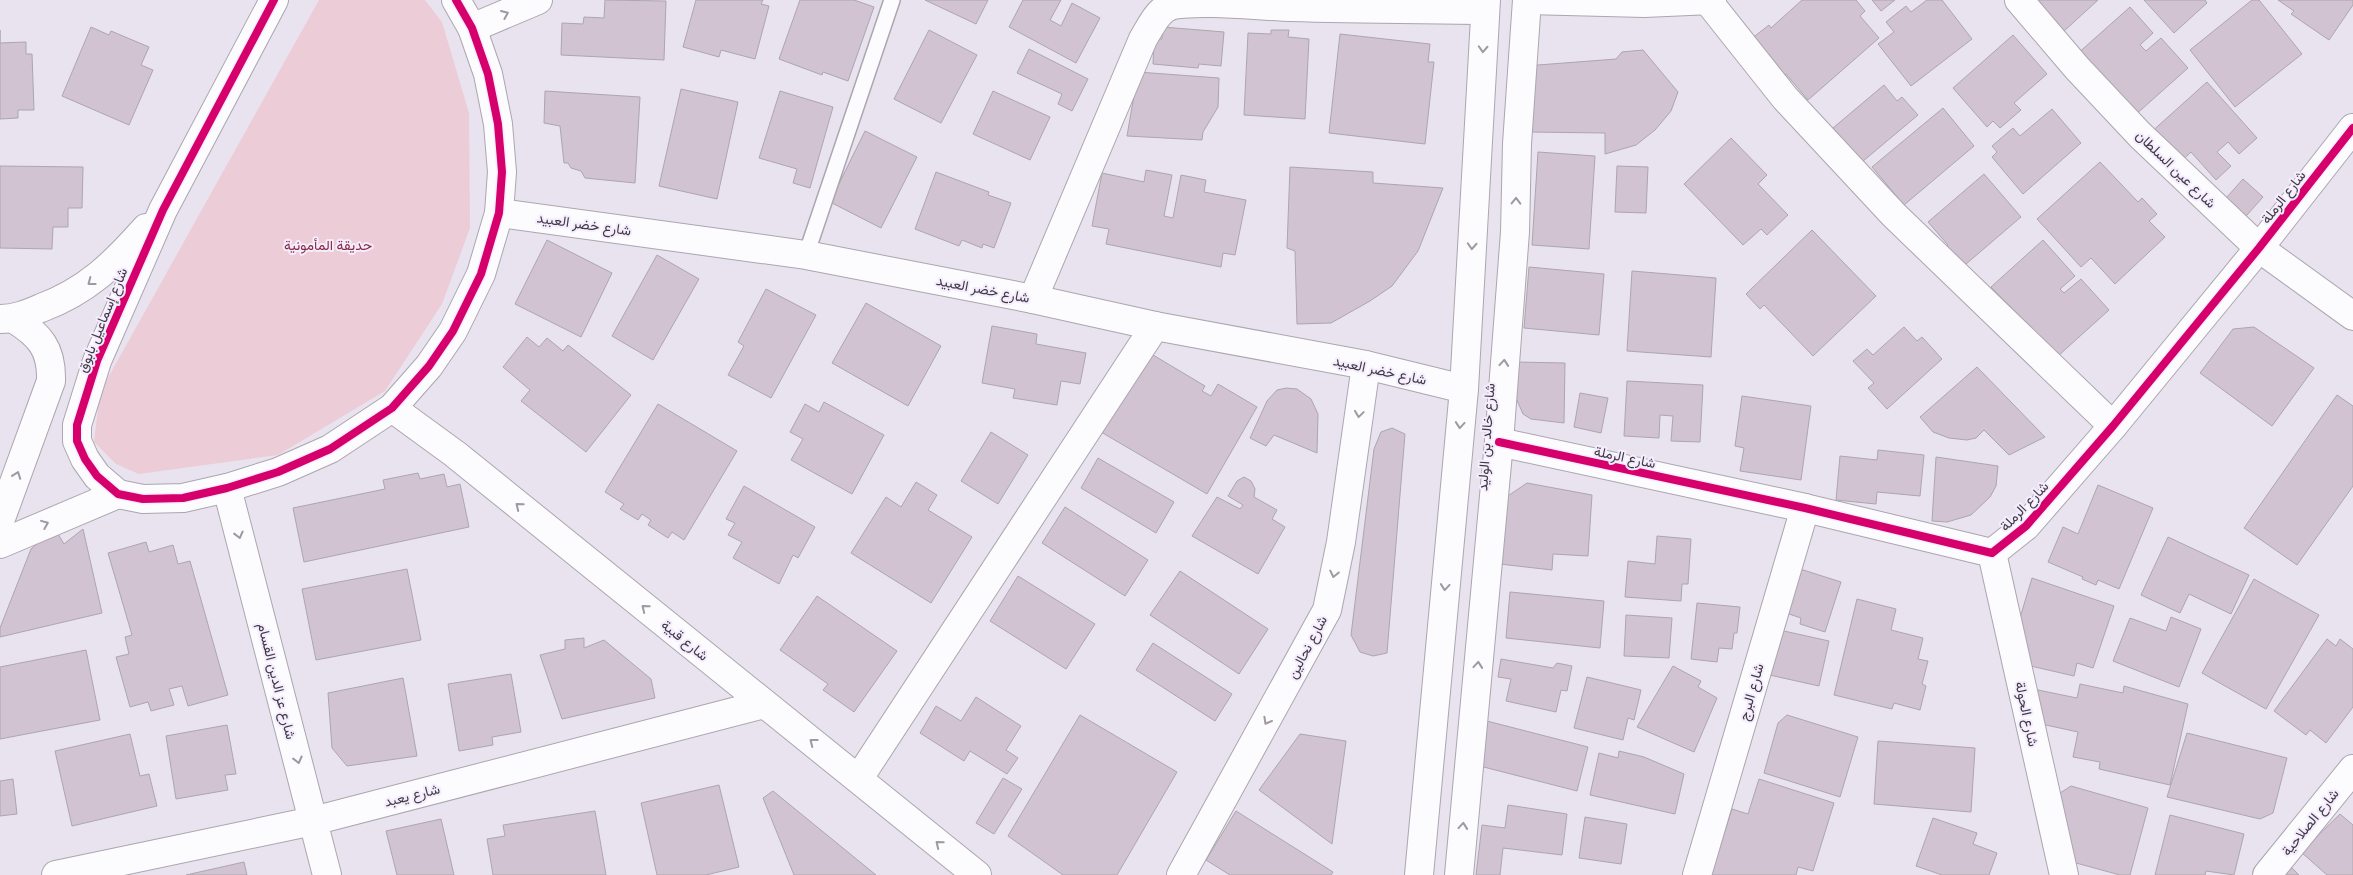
<svg xmlns="http://www.w3.org/2000/svg" width="2353" height="875" viewBox="0 0 2353 875" font-family="Montserrat,Vazirmatn,sans-serif">
	<rect width="100%" height="100%" fill="#e9e3ef"/>
	<!-- green -->
	<polygon fill="#ecccd6" points="319,0 425,0 442,22 469,113 470,228 442,304 385,391 278,455 139,474 116,464 94,442 100,392"/>
	<!-- building -->
	<g fill="#d1c3d1" stroke="#aca6ae">
		<polygon points="605,0 666,1 664,60 561,55 562,23 583,24 584,17 604,18"/>
		<polygon points="696,0 763,0 761,4 769,6 755,59 721,50 719,57 683,47"/>
		<polygon points="800,0 854,0 874,7 848,81 823,72 822,75 779,59"/>
		<polygon points="925,0 988,0 976,24"/>
		<polygon points="1023,0 1061,0 1050,20 1061,26 1072,3 1100,18 1076,63 1009,27"/>
		<polygon points="1802,0 1856,0 1865,11 1860,16 1879,38 1808,100 1786,74 1779,80 1751,39 1769,25 1771,28"/>
		<polygon points="1872,0 1895,0 1881,11"/>
		<polygon points="1927,0 1942,0 1972,39 1911,86 1878,44 1894,32 1886,22 1906,6 1911,12"/>
		<polygon points="2035,0 2098,0 2063,32"/>
		<polygon points="2144,0 2205,0 2207,3 2174,33"/>
		<polygon points="2252,0 2259,0 2302,54 2235,107 2190,50"/>
		<polygon points="2278,0 2353,0 2353,5 2329,40 2291,14 2294,11"/>
		<polygon points="2130,7 2153,33 2140,45 2146,51 2161,38 2188,68 2133,117 2076,55"/>
		<polygon points="91,27 109,35 111,31 149,47 141,65 153,70 129,125 62,96"/>
		<polygon points="1163,27 1224,32 1221,66 1199,64 1198,68 1153,64 1154,39 1162,39"/>
		<polygon points="0,30 0,43 26,42 26,54 32,54 34,110 18,110 18,118 0,119"/>
		<polygon points="929,30 977,55 941,123 894,99"/>
		<polygon points="1271,30 1289,30 1288,37 1309,39 1305,119 1244,115 1248,33 1271,34"/>
		<polygon points="1340,34 1430,44 1428,62 1434,62 1425,144 1329,133"/>
		<polygon points="2013,35 2047,74 2014,103 2021,110 2000,128 1993,121 1987,127 1953,88"/>
		<polygon points="1029,49 1088,79 1072,111 1058,104 1062,94 1017,73"/>
		<polygon points="1643,50 1678,92 1671,111 1655,130 1636,145 1605,154 1605,133 1530,132 1525,66 1616,59 1622,52"/>
		<polygon points="1138,72 1219,78 1218,107 1203,132 1202,140 1127,136"/>
		<polygon points="2207,82 2257,138 2239,154 2228,142 2217,152 2231,166 2216,180 2191,152 2177,165 2149,134"/>
		<polygon points="1884,85 1897,101 1902,97 1918,115 1862,162 1833,128"/>
		<polygon points="681,89 738,102 717,199 659,186"/>
		<polygon points="545,91 640,97 635,183 585,178 581,171 571,168 568,163 564,163 560,126 544,123"/>
		<polygon points="780,91 833,107 810,188 793,183 797,169 759,158"/>
		<polygon points="993,91 1050,117 1030,160 973,134"/>
		<polygon points="1943,108 1974,146 1904,205 1872,167"/>
		<polygon points="2052,109 2081,143 2023,194 1992,157 1997,152 1992,146 2013,128 2020,136"/>
		<polygon points="865,131 917,157 881,228 830,202"/>
		<polygon points="1731,138 1767,175 1758,184 1788,215 1767,235 1761,229 1743,245 1684,184"/>
		<polygon points="1538,152 1595,156 1589,249 1532,245"/>
		<polygon points="2100,162 2138,202 2142,198 2157,214 2149,221 2165,237 2115,284 2091,258 2081,267 2037,219"/>
		<polygon points="0,166 83,167 82,208 68,208 68,227 53,227 52,249 0,248"/>
		<polygon points="1617,166 1648,167 1646,213 1615,212"/>
		<polygon points="1290,167 1373,172 1373,183 1443,188 1418,251 1392,286 1370,301 1331,323 1297,324 1295,251 1287,248"/>
		<polygon points="1146,170 1172,175 1164,216 1173,218 1181,175 1206,180 1204,192 1246,200 1235,255 1223,253 1221,267 1106,244 1109,229 1092,226 1102,173 1144,182"/>
		<polygon points="936,172 989,192 988,195 1011,203 994,248 983,244 982,248 962,240 959,246 915,229"/>
		<polygon points="1984,174 2021,217 1959,270 1942,250 1948,245 1928,222"/>
		<polygon points="2243,179 2263,197 2239,224 2219,206"/>
		<polygon points="1812,230 1876,296 1813,356 1764,305 1760,309 1746,294"/>
		<polygon points="547,240 612,273 581,337 515,304"/>
		<polygon points="2043,240 2075,276 2060,289 2064,293 2081,279 2109,310 2058,356 1991,287"/>
		<polygon points="657,255 699,279 653,360 612,336"/>
		<polygon points="1529,267 1604,274 1599,335 1524,328"/>
		<polygon points="1632,271 1716,278 1711,357 1627,351"/>
		<polygon points="766,289 816,315 771,398 728,375 744,346 738,342"/>
		<polygon points="866,303 941,346 908,406 832,363"/>
		<polygon points="992,326 1037,334 1036,344 1086,353 1080,384 1061,381 1057,405 1013,398 1015,389 982,383"/>
		<polygon points="1904,327 1917,341 1922,337 1942,359 1887,409 1868,388 1874,383 1853,361 1867,349 1873,355"/>
		<polygon points="2254,327 2314,368 2272,426 2200,373 2233,329"/>
		<polygon points="527,337 539,347 547,338 563,351 568,345 631,395 586,452 521,401 530,390 503,367"/>
		<polygon points="1148,352 1205,386 1202,391 1211,396 1218,384 1257,407 1207,494 1101,432"/>
		<polygon points="1515,362 1565,363 1564,423 1531,419 1523,414 1516,398"/>
		<polygon points="1977,367 2045,437 2009,455 1984,430 1976,438 1967,440 1949,438 1933,432 1920,417"/>
		<polygon points="1627,381 1703,385 1700,442 1671,441 1673,416 1660,415 1659,438 1624,436"/>
		<polygon points="1286,388 1297,389 1311,399 1318,414 1317,453 1274,435 1266,446 1250,438 1267,401 1277,390"/>
		<polygon points="1580,393 1608,398 1601,433 1574,427"/>
		<polygon points="2337,395 2353,406 2353,486 2297,565 2244,528"/>
		<polygon points="1742,396 1811,406 1801,480 1740,471 1744,448 1735,446"/>
		<polygon points="824,402 884,435 852,494 791,460 803,439 790,432 805,404 819,412"/>
		<polygon points="658,404 737,451 684,540 672,532 668,538 648,525 651,520 642,514 638,520 620,509 624,504 605,492"/>
		<polygon points="1392,428 1405,434 1387,653 1373,656 1360,652 1351,635 1374,449 1381,432"/>
		<polygon points="991,432 1028,455 998,504 961,481"/>
		<polygon points="1878,450 1924,455 1920,496 1877,492 1876,504 1836,500 1840,456 1877,460"/>
		<polygon points="1936,457 1998,466 1996,486 1990,497 1971,515 1947,522 1932,521"/>
		<polygon points="1098,458 1174,502 1156,533 1081,488"/>
		<polygon points="418,473 420,479 444,474 447,487 460,484 469,527 304,562 293,508 385,489 383,480"/>
		<polygon points="1244,477 1251,481 1255,489 1254,497 1277,510 1272,519 1285,527 1258,574 1192,536 1217,497 1240,509 1243,505 1228,496 1237,481"/>
		<polygon points="916,482 937,495 928,510 972,537 931,603 851,553 886,497 901,507"/>
		<polygon points="1527,483 1592,495 1588,556 1553,554 1552,570 1491,563 1496,504"/>
		<polygon points="2098,485 2153,508 2119,589 2098,580 2096,585 2082,579 2083,577 2048,562 2063,527 2078,534"/>
		<polygon points="744,486 815,527 798,558 793,555 779,584 733,558 742,542 728,535 735,523 726,519"/>
		<polygon points="1065,507 1148,560 1125,596 1042,543"/>
		<polygon points="55,529 64,544 83,529 102,613 0,637 0,628 31,549"/>
		<polygon points="1657,536 1691,539 1688,584 1682,584 1681,601 1625,597 1628,561 1655,564"/>
		<polygon points="2168,537 2249,575 2231,614 2189,594 2180,613 2141,595"/>
		<polygon points="146,542 149,552 173,545 178,564 190,561 228,695 188,706 182,686 169,689 174,705 151,711 148,702 130,707 116,657 129,654 125,637 132,635 108,553"/>
		<polygon points="1797,568 1841,582 1825,632 1800,624 1801,618 1783,612"/>
		<polygon points="407,569 421,640 316,660 302,589"/>
		<polygon points="1180,571 1268,629 1239,674 1150,615"/>
		<polygon points="1018,576 1095,624 1066,669 990,621"/>
		<polygon points="2032,578 2114,606 2093,668 2077,663 2074,676 2022,664 2016,631"/>
		<polygon points="2254,579 2319,615 2266,709 2202,673"/>
		<polygon points="1510,592 1604,601 1600,648 1506,638"/>
		<polygon points="817,596 897,651 854,712 823,690 828,684 780,650"/>
		<polygon points="1857,599 1896,609 1891,630 1923,638 1918,659 1928,661 1922,684 1926,686 1920,710 1894,703 1892,709 1834,695"/>
		<polygon points="1697,603 1740,607 1737,633 1734,633 1732,649 1719,648 1717,662 1691,659"/>
		<polygon points="1626,615 1672,618 1669,658 1624,656"/>
		<polygon points="2171,617 2201,629 2179,687 2113,661 2130,618 2166,631"/>
		<polygon points="1775,629 1829,641 1819,686 1765,674"/>
		<polygon points="584,638 584,648 604,640 651,679 655,698 562,719 540,655 565,649 565,640"/>
		<polygon points="2327,639 2336,646 2340,639 2353,649 2353,707 2326,743 2310,730 2306,735 2274,711"/>
		<polygon points="1153,643 1232,694 1215,721 1136,670"/>
		<polygon points="86,650 100,720 0,739 0,667"/>
		<polygon points="1501,659 1553,668 1557,663 1572,666 1567,691 1561,690 1556,712 1506,701 1511,679 1498,677"/>
		<polygon points="1673,666 1701,681 1698,687 1717,698 1694,752 1637,727"/>
		<polygon points="511,674 521,732 492,737 493,745 459,751 448,684"/>
		<polygon points="1587,677 1641,690 1634,720 1628,718 1623,740 1574,728"/>
		<polygon points="403,678 417,756 347,766 332,748 328,693"/>
		<polygon points="2080,684 2123,693 2124,686 2188,704 2170,785 2099,769 2100,762 2073,757 2078,732 2032,722 2038,690 2077,698"/>
		<polygon points="976,697 1021,726 1006,750 1018,758 1007,774 970,751 964,761 920,733 936,706 961,721"/>
		<polygon points="1080,715 1177,772 1117,875 1063,875 1008,836"/>
		<polygon points="1787,715 1858,737 1840,797 1764,773 1778,723"/>
		<polygon points="1483,720 1588,747 1577,791 1472,764"/>
		<polygon points="227,725 236,774 225,775 228,790 176,799 166,736"/>
		<polygon points="2187,733 2287,758 2273,813 2260,819 2167,797"/>
		<polygon points="130,734 140,776 149,774 157,806 72,826 55,751"/>
		<polygon points="1300,734 1346,741 1332,844 1259,790"/>
		<polygon points="1878,741 1975,748 1971,812 1874,804"/>
		<polygon points="1619,751 1644,757 1684,774 1675,814 1590,795 1599,753 1618,758"/>
		<polygon points="1003,778 1022,789 994,834 976,823"/>
		<polygon points="13,779 17,814 0,816 0,781"/>
		<polygon points="1759,779 1834,803 1813,871 1798,867 1796,875 1711,875 1732,809 1748,814"/>
		<polygon points="719,785 739,867 706,875 657,875 641,803"/>
		<polygon points="2071,786 2148,808 2130,875 2120,875 2065,860 2057,795"/>
		<polygon points="773,791 876,875 794,875 763,798"/>
		<polygon points="1508,805 1567,814 1562,855 1503,848 1500,875 1476,875 1482,825 1505,828"/>
		<polygon points="595,811 606,875 493,875 487,839 505,836 503,825"/>
		<polygon points="1236,811 1333,872 1331,875 1230,875 1206,860"/>
		<polygon points="2340,814 2353,825 2353,875 2327,875 2301,852"/>
		<polygon points="2170,815 2244,834 2234,875 2206,871 2205,875 2155,875"/>
		<polygon points="1585,817 1627,824 1621,864 1579,858"/>
		<polygon points="1933,818 1977,833 1973,844 1997,853 1989,875 1942,875 1916,866"/>
		<polygon points="441,819 454,875 397,875 386,831"/>
		<polygon points="244,862 247,875 186,875"/>
		<polygon points="2290,866 2299,875 2281,875"/>
	</g>
	<g fill="none" stroke-linecap="round" stroke-linejoin="round">
		<!-- lane casing -->
		<g stroke="#aba6af" stroke-width="18">
			<polyline id="lane" points="806,255 892,0"/>
		</g>
		<!-- street casing -->
		<g stroke="#aba6af" stroke-width="30">
			<g id="street">
				<polyline points="1527,0 1644,3 1712,0"/>
				<polyline points="2019,0 2077,68 2140,135 2259,248 2353,316"/>
				<polyline points="1708,1 1785,98 1894,215 2113,426"/>
				<polyline points="499,213 806,255 1033,299 1155,326 1366,365 1464,389"/>
				<path d="M1033 299 1143 39C1151 26 1158 9 1173 5 1204 0 1257 6 1291 7 1356 9 1420 9 1485 10"/>
				<polyline points="1499,442 1805,508 1992,553 2026,526 2113,426 2259,248 2353,128"/>
				<polyline points="227,488 327,875"/>
				<polyline points="1992,553 2064,875"/>
				<polyline points="859,778 1155,326"/>
				<polyline points="56,875 313,821 764,704"/>
				<polyline points="1181,875 1327,610 1341,542 1366,365"/>
				<polyline points="1697,875 1805,508"/>
				<polyline points="2267,875 2353,769"/>
			</g>
		</g>
		<!-- secondary casing -->
		<g stroke="#aba6af" stroke-width="30">
			<g id="secondary">
				<polyline points="274,0 163,210 97,361 77,425 77,441 85,459 97,476 118,494 143,499 183,498 227,488 278,472 330,449 392,408 429,366 453,331 481,274 499,213 502,172 498,124 488,74 472,28 456,0"/>
				<polyline points="472,28 538,0"/>
				<path d="M0 319C15 319 27 314 41 308 87 291 114 264 146 228"/>
				<polyline points="392,408 455,454 977,875"/>
				<path d="M0 521 51 381C52 349 40 335 14 319"/>
				<polyline points="0,544 118,494"/>
			</g>
		</g>
		<!-- primary casing -->
		<g stroke="#aba6af" stroke-width="30">
			<g id="primary">
				<polyline points="1419,875 1464,389 1486,0"/>
				<polyline points="1459,875 1499,442 1515,232 1517,144 1527,0"/>
			</g>
		</g>
		<!-- lane -->
		<use href="#lane" stroke="#fcfbfd" stroke-width="15"/>
		<!-- street -->
		<use href="#street" stroke="#fcfbfd" stroke-width="28"/>
		<!-- secondary -->
		<use href="#secondary" stroke="#fcfbfd" stroke-width="28"/>
		<!-- primary -->
		<use href="#primary" stroke="#fcfbfd" stroke-width="28"/>
		<!-- cycleway casing -->
		<g stroke="#f5ecfe" stroke-width="11">
			<g id="cycleway">
				<polyline points="274,0 163,210 97,361 77,425 77,441 85,459 97,476 118,494 143,499 183,498 227,488 278,472 330,449 392,408 429,366 453,331 481,274 499,213 502,172 498,124 488,74 472,28 456,0"/>
				<polyline points="1499,442 1805,508 1992,553 2026,526 2113,426 2259,248 2353,128"/>
			</g>
		</g>
		<!-- cycleway -->
		<use href="#cycleway" stroke="#d6006c" stroke-width="8"/>
	</g>
	<!-- one-way arrows -->
	<defs><path id="oneway-chevron" d="M-2-3.5L2.5 0L-2 3.5" fill="none" stroke-width="1.6" stroke-linecap="round" stroke-linejoin="round" transform="scale(1.25)"/></defs>
	<g stroke="#9e9aa0">
		<use href="#oneway-chevron" transform="translate(505 14) rotate(-23)"/>
		<use href="#oneway-chevron" transform="translate(1483 49) rotate(93)"/>
		<use href="#oneway-chevron" transform="translate(1516 201) rotate(-89)"/>
		<use href="#oneway-chevron" transform="translate(1472 246) rotate(93)"/>
		<use href="#oneway-chevron" transform="translate(91 282) rotate(143)"/>
		<use href="#oneway-chevron" transform="translate(1504 363) rotate(-85)"/>
		<use href="#oneway-chevron" transform="translate(1359 414) rotate(98)"/>
		<use href="#oneway-chevron" transform="translate(1460 425) rotate(95)"/>
		<use href="#oneway-chevron" transform="translate(17 475) rotate(-70)"/>
		<use href="#oneway-chevron" transform="translate(519 506) rotate(-141)"/>
		<use href="#oneway-chevron" transform="translate(45 524) rotate(-22)"/>
		<use href="#oneway-chevron" transform="translate(239 535) rotate(76)"/>
		<use href="#oneway-chevron" transform="translate(1334 574) rotate(102)"/>
		<use href="#oneway-chevron" transform="translate(1445 587) rotate(95)"/>
		<use href="#oneway-chevron" transform="translate(645 608) rotate(-141)"/>
		<use href="#oneway-chevron" transform="translate(1478 665) rotate(-85)"/>
		<use href="#oneway-chevron" transform="translate(1267 721) rotate(119)"/>
		<use href="#oneway-chevron" transform="translate(813 742) rotate(-142)"/>
		<use href="#oneway-chevron" transform="translate(298 760) rotate(76)"/>
		<use href="#oneway-chevron" transform="translate(1463 826) rotate(-85)"/>
		<use href="#oneway-chevron" transform="translate(939 844) rotate(-141)"/>
	</g>
	<g text-anchor="middle" dominant-baseline="central" stroke-width="4" stroke-linejoin="round" paint-order="stroke">
		<!-- street labels -->
		<g font-size="14" fill="#3f3a43" stroke="#f5ecfe">
			<text transform="translate(2176 169) rotate(44)">شارع عين السلطان</text>
			<text transform="translate(2283 197) rotate(-52)">شارع الرملة</text>
			<text transform="translate(584 224) rotate(8)">شارع خضر العبيد</text>
			<text transform="translate(983 289) rotate(11)">شارع خضر العبيد</text>
			<text transform="translate(102 320) rotate(-68)">شارع إسماعيل بابوق</text>
			<text transform="translate(1380 370) rotate(12)">شارع خضر العبيد</text>
			<text transform="translate(1486 437) rotate(-86)">شارع خالد بن الوليد</text>
			<text transform="translate(1625 457) rotate(12)">شارع الرملة</text>
			<text transform="translate(2024 506) rotate(-46)">شارع الرملة</text>
			<text transform="translate(685 640) rotate(39)">شارع قبية</text>
			<text transform="translate(1307 647) rotate(-62)">شارع نحالين</text>
			<text transform="translate(277 681) rotate(76)">شارع عز الدين القسام</text>
			<text transform="translate(1751 692) rotate(-74)">شارع البرج</text>
			<text transform="translate(2027 714) rotate(78)">شارع الحولة</text>
			<text transform="translate(412 795) rotate(-14)">شارع يعبد</text>
			<text transform="translate(2310 822) rotate(-51)">شارع الصلاحية</text>
		</g>
		<!-- park labels -->
		<g font-size="14" fill="#872b43" stroke="#f5ecfe">
			<text x="328" y="245">حديقة المأمونية</text>
		</g>
	</g>
</svg>
